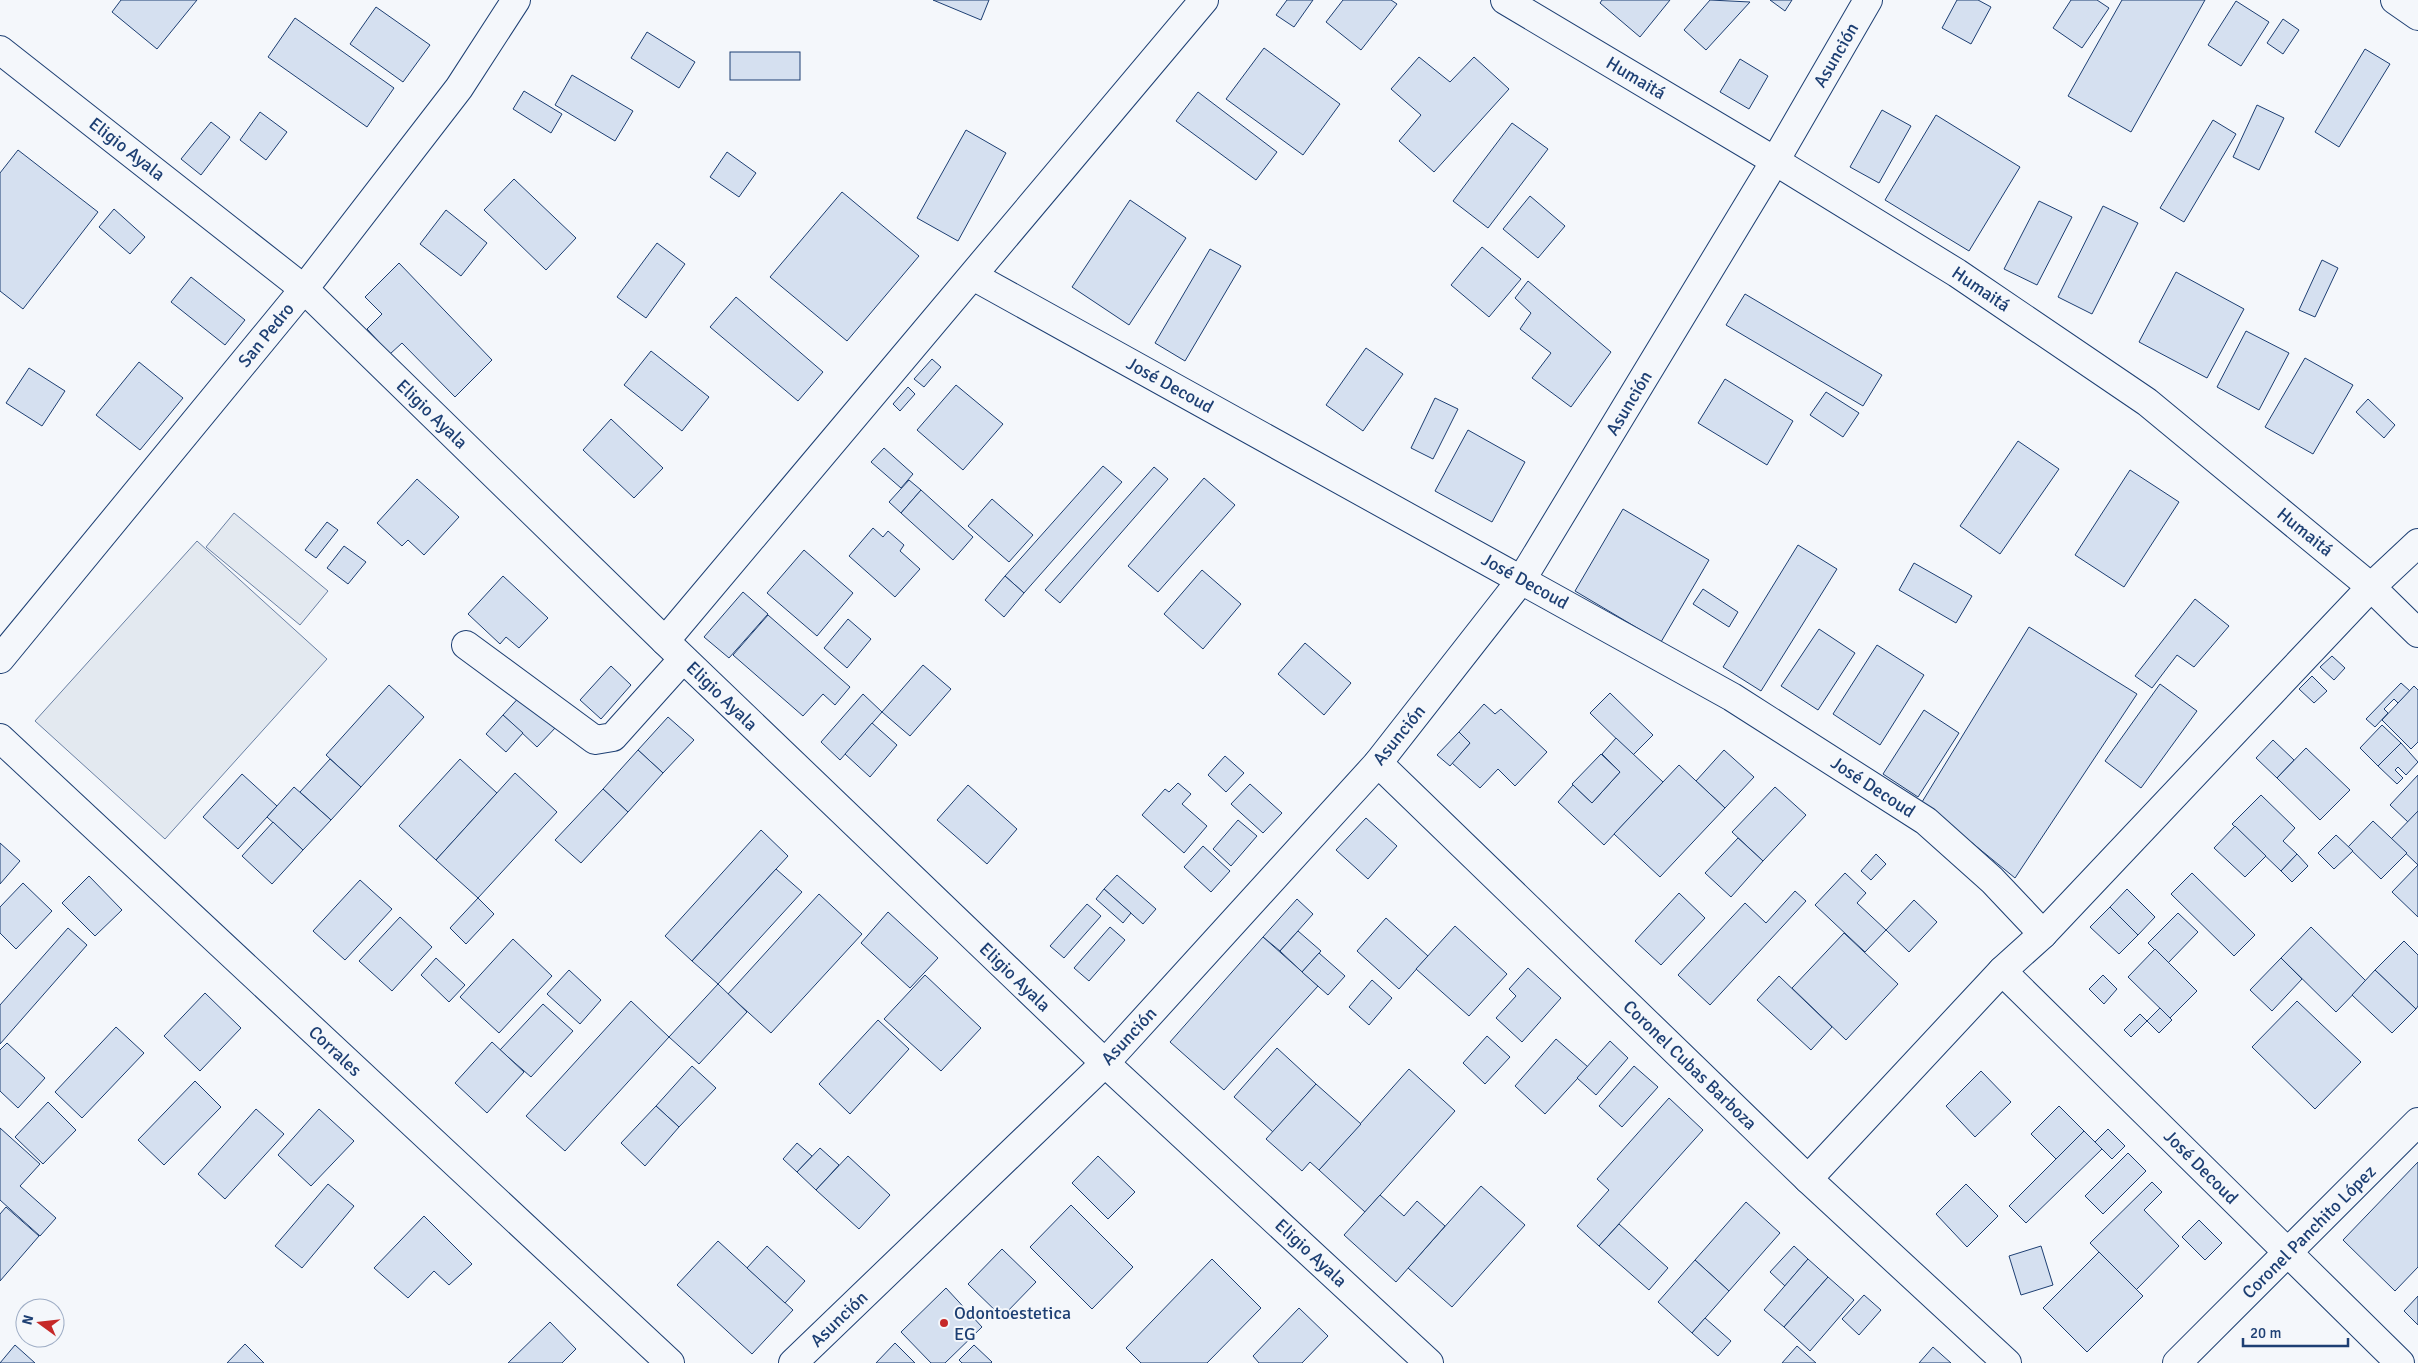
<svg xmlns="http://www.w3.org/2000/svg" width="2418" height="1363" viewBox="0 0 2418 1363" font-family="Signika,sans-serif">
	<rect width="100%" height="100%" fill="#f4f7fb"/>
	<!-- garden -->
	<g fill="#e3e9f0" stroke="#687fa3">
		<polygon points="234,513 328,591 300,625 206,547"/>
		<polygon points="197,541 327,659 165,839 35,721"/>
	</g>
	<!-- building -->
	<g fill="#d5e0f0" stroke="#1d3f73">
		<polygon points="121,0 197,0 157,49 112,12"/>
		<polygon points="933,0 989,0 981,20"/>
		<polygon points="1287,0 1313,0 1294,27 1276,15"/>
		<polygon points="1343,0 1391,0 1397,4 1361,50 1326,22"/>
		<polygon points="1602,0 1670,0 1640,37 1600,3"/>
		<polygon points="1710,0 1750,2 1706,50 1684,30"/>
		<polygon points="1770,0 1792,0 1785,11"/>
		<polygon points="1957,0 1978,0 1991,7 1971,44 1942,28"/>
		<polygon points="2071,0 2097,0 2109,8 2082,48 2053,28"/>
		<polygon points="2122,0 2205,0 2131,132 2068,96"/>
		<polygon points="2236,1 2269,22 2241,66 2208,45"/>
		<polygon points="376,7 430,45 403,82 350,44"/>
		<polygon points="295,18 394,88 367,127 268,57"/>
		<polygon points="2283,19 2299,30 2283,54 2267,43"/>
		<polygon points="647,32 695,62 679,88 631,58"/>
		<polygon points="1264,48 1340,104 1303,155 1226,99"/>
		<polygon points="2365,49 2390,64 2339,147 2315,132"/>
		<rect x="730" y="52" width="70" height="28"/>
		<polygon points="1419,57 1450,82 1474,57 1509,89 1434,172 1399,141 1421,115 1391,89"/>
		<polygon points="1740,59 1768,76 1749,109 1720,92"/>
		<polygon points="572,75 633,111 615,141 555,105"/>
		<polygon points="524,91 562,114 551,133 513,109"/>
		<polygon points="1198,92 1277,152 1256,180 1176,121"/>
		<polygon points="2257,105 2284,118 2259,170 2233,157"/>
		<polygon points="1882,110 1911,126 1879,183 1850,167"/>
		<polygon points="260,112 287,132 266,160 240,140"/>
		<polygon points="1936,115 2020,167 1969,251 1885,200"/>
		<polygon points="2213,120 2236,134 2184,222 2160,208"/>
		<polygon points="211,122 230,137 201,175 181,159"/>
		<polygon points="1512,123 1548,149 1488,228 1453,201"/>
		<polygon points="966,130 1006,153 958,241 917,218"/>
		<polygon points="18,150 98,212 23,309 0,291 0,173"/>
		<polygon points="727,152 756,173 739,197 710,177"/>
		<polygon points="514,179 576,238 546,270 484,210"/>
		<polygon points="842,192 919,256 847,341 770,277"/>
		<polygon points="1530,196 1565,226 1538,258 1503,229"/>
		<polygon points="1130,200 1186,238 1129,325 1072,287"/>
		<polygon points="2039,201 2072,217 2037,285 2004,269"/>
		<polygon points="2103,206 2138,223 2092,314 2058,297"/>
		<polygon points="114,209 145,237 130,254 99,227"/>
		<polygon points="446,210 487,243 461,276 420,244"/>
		<polygon points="657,243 685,264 646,318 617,297"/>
		<polygon points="1482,247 1521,279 1489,317 1451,285"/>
		<polygon points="1210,249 1241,266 1185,361 1155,343"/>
		<polygon points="2322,260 2338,268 2315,317 2299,310"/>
		<polygon points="399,263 492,360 455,397 402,343 390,354 367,329 382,314 365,297"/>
		<polygon points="2176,272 2244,309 2207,378 2139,342"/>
		<polygon points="191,277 245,320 225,345 171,302"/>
		<polygon points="1528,281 1611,352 1571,407 1532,378 1551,353 1520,329 1531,313 1515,298"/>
		<polygon points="1745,294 1882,375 1863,406 1726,325"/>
		<polygon points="736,297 823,372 798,401 710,327"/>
		<polygon points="2246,331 2289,353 2259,410 2217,387"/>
		<polygon points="1366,348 1403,374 1363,431 1326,405"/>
		<polygon points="651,351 709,397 682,431 624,385"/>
		<polygon points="2305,358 2353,385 2313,454 2265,427"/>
		<polygon points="932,359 941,367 924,387 914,379"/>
		<polygon points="139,362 183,398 140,450 96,415"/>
		<polygon points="29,368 65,391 42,426 6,403"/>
		<polygon points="1725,379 1793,421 1767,465 1698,423"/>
		<polygon points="956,385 1003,424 963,470 917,430"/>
		<polygon points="908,387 915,394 900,411 893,404"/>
		<polygon points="1826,392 1859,413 1843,437 1810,415"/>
		<polygon points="1435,398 1458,409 1433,459 1411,448"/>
		<polygon points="2368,399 2395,425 2384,438 2356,412"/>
		<polygon points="611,419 663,468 634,498 583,450"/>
		<polygon points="1468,430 1525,462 1492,522 1435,491"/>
		<polygon points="2018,441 2059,469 2000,554 1960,526"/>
		<polygon points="884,448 913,474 901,488 871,462"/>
		<polygon points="1103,466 1122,482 1024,593 1005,576"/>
		<polygon points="1154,467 1168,479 1060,603 1045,590"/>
		<polygon points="2130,470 2179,502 2124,587 2075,555"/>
		<polygon points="1204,478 1235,505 1158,592 1128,566"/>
		<polygon points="417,479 459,517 424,555 408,540 402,546 377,523"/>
		<polygon points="909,480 921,490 901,513 889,502"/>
		<polygon points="921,490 973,537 953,560 901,513"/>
		<polygon points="992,499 1033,535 1009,562 968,526"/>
		<polygon points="1623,509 1709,560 1661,642 1575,591"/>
		<polygon points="327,522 338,530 316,558 305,550"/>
		<polygon points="873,528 883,537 888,531 904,545 900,551 920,569 895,597 849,556"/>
		<polygon points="1798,545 1837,569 1761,691 1723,667"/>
		<polygon points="344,546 366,562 348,584 327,568"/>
		<polygon points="804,550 853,593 817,636 767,593"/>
		<polygon points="1914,563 1972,596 1956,623 1899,590"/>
		<polygon points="1202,570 1241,604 1203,649 1164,614"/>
		<polygon points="503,576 548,618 519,648 506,637 500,644 468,614"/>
		<polygon points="1005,576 1024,593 1004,617 985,600"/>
		<polygon points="1703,589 1738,612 1729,627 1693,604"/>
		<polygon points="743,592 768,614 729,658 704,637"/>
		<polygon points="2195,599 2229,626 2194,667 2177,655 2152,688 2135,676"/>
		<polygon points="768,615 850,687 835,705 823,694 803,716 733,655"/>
		<polygon points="848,619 871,639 847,668 824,648"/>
		<polygon points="2029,627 2137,694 2015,878 1922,802"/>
		<polygon points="1819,629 1855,653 1818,710 1781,686"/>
		<polygon points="1305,643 1351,683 1324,715 1278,674"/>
		<polygon points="1877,645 1924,675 1880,745 1833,714"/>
		<polygon points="2332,656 2345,668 2334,680 2320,667"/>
		<polygon points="923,665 951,689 910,736 882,712"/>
		<polygon points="611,666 631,685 601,719 580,700"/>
		<polygon points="2312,676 2327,691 2314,703 2299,689"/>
		<polygon points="2401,683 2410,691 2398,703 2394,699 2384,709 2388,713 2375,727 2366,719"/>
		<polygon points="2160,684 2197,711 2141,788 2105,761"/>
		<polygon points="389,685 424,717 361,787 326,755"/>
		<polygon points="2414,686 2418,690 2418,742 2411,749 2382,720"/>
		<polygon points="1610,693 1653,735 1633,755 1590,713"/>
		<polygon points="522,694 557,726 537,747 503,715"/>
		<polygon points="863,694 882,712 840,760 821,742"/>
		<polygon points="1484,704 1495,714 1501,709 1547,752 1515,786 1498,769 1480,788 1452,763 1470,743 1459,732"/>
		<polygon points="1924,710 1959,733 1918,797 1883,774"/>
		<polygon points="503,715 523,733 506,752 486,734"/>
		<polygon points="668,717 694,740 663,773 638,750"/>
		<polygon points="872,723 897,745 870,777 845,754"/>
		<polygon points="2382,725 2401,743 2378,766 2360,748"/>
		<polygon points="1459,732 1470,743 1450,766 1437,755"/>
		<polygon points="1616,738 1663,782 1604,845 1558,802 1573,785 1592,803 1620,772 1602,754"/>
		<polygon points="2273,740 2294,760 2277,778 2256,758"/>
		<polygon points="2401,743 2418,762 2406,775 2398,767 2395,770 2403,778 2397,784 2378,766"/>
		<polygon points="2306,748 2350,790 2320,820 2277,778"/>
		<polygon points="638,750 663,773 628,812 603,789"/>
		<polygon points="1724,750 1754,777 1725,808 1696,781"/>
		<polygon points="1601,754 1620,772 1592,803 1572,784"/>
		<polygon points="1225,756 1244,773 1226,792 1208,775"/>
		<polygon points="330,759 361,787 331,820 300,792"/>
		<polygon points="460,759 497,793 436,860 399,826"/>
		<polygon points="1679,765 1725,808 1660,877 1614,834"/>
		<polygon points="515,773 557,812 478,898 436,860"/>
		<polygon points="242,774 277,806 238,849 203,817"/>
		<polygon points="2418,775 2418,812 2408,822 2390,805"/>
		<polygon points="1178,783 1191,794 1182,804 1207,826 1184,853 1142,815 1165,789 1169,792"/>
		<polygon points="1250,784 1282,813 1263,833 1231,804"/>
		<polygon points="968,785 1017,829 987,864 937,820"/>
		<polygon points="294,787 331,820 303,850 267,817"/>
		<polygon points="1775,787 1806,815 1763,861 1732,832"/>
		<polygon points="603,789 628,812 581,863 555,840"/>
		<polygon points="2261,795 2295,828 2283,841 2297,854 2281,871 2232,824"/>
		<polygon points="2418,811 2418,865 2391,839"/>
		<polygon points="1366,818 1397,846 1368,879 1336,850"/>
		<polygon points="1238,820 1257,836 1231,866 1213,849"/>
		<polygon points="2373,821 2407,853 2381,879 2348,847"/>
		<polygon points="273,822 303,850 272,884 242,856"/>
		<polygon points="2235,826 2266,856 2245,877 2214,848"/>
		<polygon points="761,830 788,856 692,961 665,936"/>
		<polygon points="2336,835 2353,851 2334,869 2318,853"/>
		<polygon points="1738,838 1763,861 1731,897 1705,873"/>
		<polygon points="0,843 20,861 0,884"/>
		<polygon points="1203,846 1230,871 1211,892 1184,867"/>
		<polygon points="1876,854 1886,864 1871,880 1861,871"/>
		<polygon points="2297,854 2308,866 2292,882 2281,871"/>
		<polygon points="2418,865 2418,917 2392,892"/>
		<polygon points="776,869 802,892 718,984 692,961"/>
		<polygon points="1845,873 1866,893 1857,903 1886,930 1865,952 1815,905"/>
		<polygon points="2192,873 2255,935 2234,956 2171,894"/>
		<polygon points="1117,875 1156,909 1143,924 1104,889"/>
		<polygon points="89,876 122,910 95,936 62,903"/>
		<polygon points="360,880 392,909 345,960 313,931"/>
		<polygon points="23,883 52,911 16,949 0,933 0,907"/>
		<polygon points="1104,889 1131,913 1123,923 1096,899"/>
		<polygon points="2127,889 2155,917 2138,935 2110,907"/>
		<polygon points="1795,891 1806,901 1710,1005 1678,975 1745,903 1766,923"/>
		<polygon points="1679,893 1705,918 1661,965 1635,941"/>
		<polygon points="819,894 862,934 771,1033 728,994"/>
		<polygon points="478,898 494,914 466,944 450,928"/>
		<polygon points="1297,899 1313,914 1280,951 1263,937"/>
		<polygon points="1914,900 1937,922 1909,952 1886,930"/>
		<polygon points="1087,904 1101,916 1064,958 1050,946"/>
		<polygon points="2110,907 2138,935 2119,954 2090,927"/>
		<polygon points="888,912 938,958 910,988 861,943"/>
		<polygon points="2178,913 2198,932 2168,963 2148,943"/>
		<polygon points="400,917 432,947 392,991 359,961"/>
		<polygon points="1386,918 1428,956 1399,989 1357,951"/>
		<polygon points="1455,926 1507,974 1469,1016 1416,969"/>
		<polygon points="1110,927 1125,940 1089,981 1074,968"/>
		<polygon points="2311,927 2366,981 2336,1012 2281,958"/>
		<polygon points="68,928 87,945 0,1044 0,1005"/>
		<polygon points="1298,931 1321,951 1302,972 1280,951"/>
		<polygon points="1844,933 1898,984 1846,1040 1792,988"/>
		<polygon points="1263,937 1318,986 1224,1090 1170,1042"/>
		<polygon points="513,939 552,976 499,1033 460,997"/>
		<polygon points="2404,941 2418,955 2418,1006 2416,1009 2375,970"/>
		<polygon points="2155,949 2197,991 2170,1018 2128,977"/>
		<polygon points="1319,953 1345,976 1328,995 1302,972"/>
		<polygon points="436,958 465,985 449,1002 421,975"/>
		<polygon points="2281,958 2302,979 2272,1011 2250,990"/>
		<polygon points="1528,968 1561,998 1522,1042 1496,1018 1516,996 1509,989"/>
		<polygon points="569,970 601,1000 580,1024 547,994"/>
		<polygon points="2375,970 2416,1009 2392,1033 2352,995"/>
		<polygon points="925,975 981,1028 941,1071 884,1019"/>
		<polygon points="2103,975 2117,989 2104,1004 2089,989"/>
		<polygon points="1779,976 1832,1027 1811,1050 1757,1000"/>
		<polygon points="1372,980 1392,998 1369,1025 1349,1007"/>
		<polygon points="718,984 747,1012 699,1064 669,1037"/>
		<polygon points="205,993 241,1028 200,1071 164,1036"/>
		<polygon points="631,1001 669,1037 565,1151 526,1116"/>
		<polygon points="2297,1001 2361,1062 2315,1109 2252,1047"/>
		<polygon points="543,1004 573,1031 531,1077 500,1050"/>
		<polygon points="2160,1008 2172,1020 2159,1033 2147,1021"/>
		<polygon points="2140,1014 2147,1021 2131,1037 2124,1030"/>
		<polygon points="878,1020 909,1049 850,1114 819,1084"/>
		<polygon points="116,1027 144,1053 82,1118 55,1092"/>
		<polygon points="1487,1036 1510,1057 1485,1084 1463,1063"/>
		<polygon points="1556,1039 1588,1067 1545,1114 1515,1086"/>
		<polygon points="1610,1041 1628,1058 1596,1095 1577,1078"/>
		<polygon points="492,1042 524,1072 487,1113 455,1083"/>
		<polygon points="7,1043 45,1078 18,1108 0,1091 0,1050"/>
		<polygon points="1277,1048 1316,1084 1273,1132 1234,1097"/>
		<polygon points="692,1066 716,1088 679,1127 656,1106"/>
		<polygon points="1634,1066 1658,1087 1622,1127 1599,1106"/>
		<polygon points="1409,1069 1455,1111 1365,1212 1319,1170"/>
		<polygon points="1981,1071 2011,1102 1975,1137 1946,1106"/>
		<polygon points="195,1081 221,1107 164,1165 138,1140"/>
		<polygon points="1316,1084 1361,1124 1319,1170 1310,1162 1302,1171 1266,1139"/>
		<polygon points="1669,1098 1703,1130 1599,1246 1577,1226 1609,1190 1597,1179"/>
		<polygon points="48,1102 76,1130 43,1164 15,1137"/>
		<polygon points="656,1106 679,1127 645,1166 621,1143"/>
		<polygon points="2059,1106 2084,1131 2056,1159 2031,1134"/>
		<polygon points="256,1109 284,1134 225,1199 198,1174"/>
		<polygon points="319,1109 354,1141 311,1186 278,1155"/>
		<polygon points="0,1128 40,1164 20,1186 56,1218 40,1236 0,1200"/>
		<polygon points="2108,1129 2125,1146 2112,1159 2095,1142"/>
		<polygon points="2084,1131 2102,1149 2026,1223 2009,1206"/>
		<polygon points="797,1143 812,1156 797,1172 783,1159"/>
		<polygon points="820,1148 839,1165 816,1190 797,1172"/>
		<polygon points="2128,1153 2146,1171 2103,1214 2085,1196"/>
		<polygon points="848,1156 890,1195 859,1229 816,1190"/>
		<polygon points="1098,1156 1135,1192 1108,1219 1072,1183"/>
		<polygon points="2418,1162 2418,1267 2395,1291 2343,1240"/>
		<polygon points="2152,1182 2162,1192 2144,1210 2179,1246 2136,1290 2090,1243"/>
		<polygon points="328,1184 354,1206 302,1268 275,1246"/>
		<polygon points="1966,1184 1998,1216 1967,1247 1936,1214"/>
		<polygon points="1481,1186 1525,1225 1452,1307 1408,1268"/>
		<polygon points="1380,1195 1404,1216 1417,1201 1445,1226 1396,1282 1344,1235"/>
		<polygon points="1746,1202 1780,1233 1729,1291 1695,1260"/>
		<polygon points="1071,1205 1133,1267 1092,1309 1030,1247"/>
		<polygon points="6,1207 39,1236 0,1281 0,1214"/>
		<polygon points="424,1216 472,1264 449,1285 434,1271 408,1298 374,1268"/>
		<polygon points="2199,1220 2222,1243 2205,1260 2182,1237"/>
		<polygon points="1619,1224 1668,1268 1649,1290 1599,1246"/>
		<polygon points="718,1241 793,1310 752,1354 677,1285"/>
		<polygon points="767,1246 805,1281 785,1303 747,1268"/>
		<polygon points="1794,1246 1808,1259 1785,1286 1770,1272"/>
		<polygon points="2041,1246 2053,1285 2021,1295 2009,1256"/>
		<polygon points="1002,1249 1036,1282 1002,1317 968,1284"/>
		<polygon points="2099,1252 2143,1296 2087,1352 2043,1308"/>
		<polygon points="1212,1259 1261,1308 1207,1363 1141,1363 1126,1348"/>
		<polygon points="1808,1259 1828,1277 1784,1327 1764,1310"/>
		<polygon points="1695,1260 1729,1291 1692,1333 1658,1302"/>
		<polygon points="1828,1277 1854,1300 1810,1351 1784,1327"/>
		<polygon points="946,1288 982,1327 945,1363 931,1363 901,1332"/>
		<polygon points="1864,1295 1881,1310 1859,1335 1842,1319"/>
		<polygon points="2418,1296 2418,1325 2404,1311"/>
		<polygon points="1299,1308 1328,1336 1302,1363 1259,1363 1253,1356"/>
		<polygon points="1705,1318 1731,1341 1718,1356 1692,1333"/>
		<polygon points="550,1322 576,1349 562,1363 508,1363"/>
		<polygon points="895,1343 915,1363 876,1363"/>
		<polygon points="245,1344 264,1363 227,1363"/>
		<polygon points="15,1345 35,1363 0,1363"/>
		<polygon points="974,1345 992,1362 991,1363 962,1363 959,1360"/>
		<polygon points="1797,1346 1816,1363 1782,1363"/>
		<polygon points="1933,1347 1951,1363 1919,1363"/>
	</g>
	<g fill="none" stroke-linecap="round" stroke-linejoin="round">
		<!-- street casing -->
		<g stroke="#1d3f73" stroke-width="30">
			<g id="street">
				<polyline points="1505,0 1775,161"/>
				<polyline points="973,276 1732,697 1926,821 1992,880 2043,934"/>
				<polyline points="665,641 1204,0"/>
				<polyline points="466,645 595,740 613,737 683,659"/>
				<polyline points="0,659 304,289 459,88 516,0"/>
				<polyline points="0,738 670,1363"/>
				<polyline points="1378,763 1808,1179 2007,1363"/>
				<polyline points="2002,971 2400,1363"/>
				<polyline points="1808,1179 2002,971 2043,934 2371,587"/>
				<polyline points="793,1363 1105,1063 1378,763 1522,579 1775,161 1868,0"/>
				<polyline points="2177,1363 2418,1122"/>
			</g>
		</g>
		<!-- secondary casing -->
		<g stroke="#1d3f73" stroke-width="30">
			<g id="secondary">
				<polyline points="2395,0 2418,16"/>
				<polyline points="0,50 304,289 665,641 1105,1063 1429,1363"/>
				<polyline points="1775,161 1957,273 2147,402 2371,587 2418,633"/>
				<polyline points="2371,587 2418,543"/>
			</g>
		</g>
		<!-- street -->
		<use href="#street" stroke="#f4f7fb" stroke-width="28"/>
		<!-- secondary -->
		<use href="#secondary" stroke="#f4f7fb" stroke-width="28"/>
	</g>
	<!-- markers -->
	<circle fill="#c62828" stroke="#f4f7fb" stroke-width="2" cx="944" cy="1323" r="5"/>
	<g text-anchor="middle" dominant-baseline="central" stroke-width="4" stroke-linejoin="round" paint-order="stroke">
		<!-- street labels -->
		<g font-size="18" fill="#1d3f73" stroke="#f4f7fb">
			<text transform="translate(1836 55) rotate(-60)">Asunción</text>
			<text transform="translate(1636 78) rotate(31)">Humaitá</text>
			<text transform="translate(127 149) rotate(38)">Eligio Ayala</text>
			<text transform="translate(1981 289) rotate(34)">Humaitá</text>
			<text transform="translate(266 335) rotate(-51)">San Pedro</text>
			<text transform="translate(1170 385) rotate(29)">José Decoud</text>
			<text transform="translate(1629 403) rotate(-59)">Asunción</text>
			<text transform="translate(432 414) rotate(44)">Eligio Ayala</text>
			<text transform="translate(2305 532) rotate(39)">Humaitá</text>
			<text transform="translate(1525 581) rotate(29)">José Decoud</text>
			<text transform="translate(722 696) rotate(44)">Eligio Ayala</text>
			<text transform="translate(1399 735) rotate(-51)">Asunción</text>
			<text transform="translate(1873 787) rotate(33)">José Decoud</text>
			<text transform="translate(1015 977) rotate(44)">Eligio Ayala</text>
			<text transform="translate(1129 1036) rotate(-47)">Asunción</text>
			<text transform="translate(335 1051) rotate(43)">Corrales</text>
			<text transform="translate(1690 1065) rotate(44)">Coronel Cubas Barboza</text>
			<text transform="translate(2201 1167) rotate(45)">José Decoud</text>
			<text transform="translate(2309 1232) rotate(-45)">Coronel Panchito López</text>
			<text transform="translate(1311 1253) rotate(43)">Eligio Ayala</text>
			<text transform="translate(839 1319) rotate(-44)">Asunción</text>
		</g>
		<!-- poi labels -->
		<g font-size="18" fill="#1d3f73" stroke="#f4f7fb" text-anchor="start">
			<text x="954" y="1313">Odontoestetica<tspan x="954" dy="21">EG</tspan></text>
		</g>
	</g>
	<!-- north arrow -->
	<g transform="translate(40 1323) rotate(285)"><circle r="24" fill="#f4f7fb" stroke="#9eadc5"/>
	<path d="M0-4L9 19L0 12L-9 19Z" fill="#c62828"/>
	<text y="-8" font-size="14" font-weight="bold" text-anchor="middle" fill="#1d3f73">N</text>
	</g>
	<!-- scale -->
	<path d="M2243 1338v8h105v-8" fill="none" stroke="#1d3f73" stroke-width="2.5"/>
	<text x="2250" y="1338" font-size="15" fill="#1d3f73" stroke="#f4f7fb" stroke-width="4" paint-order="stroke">20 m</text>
</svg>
